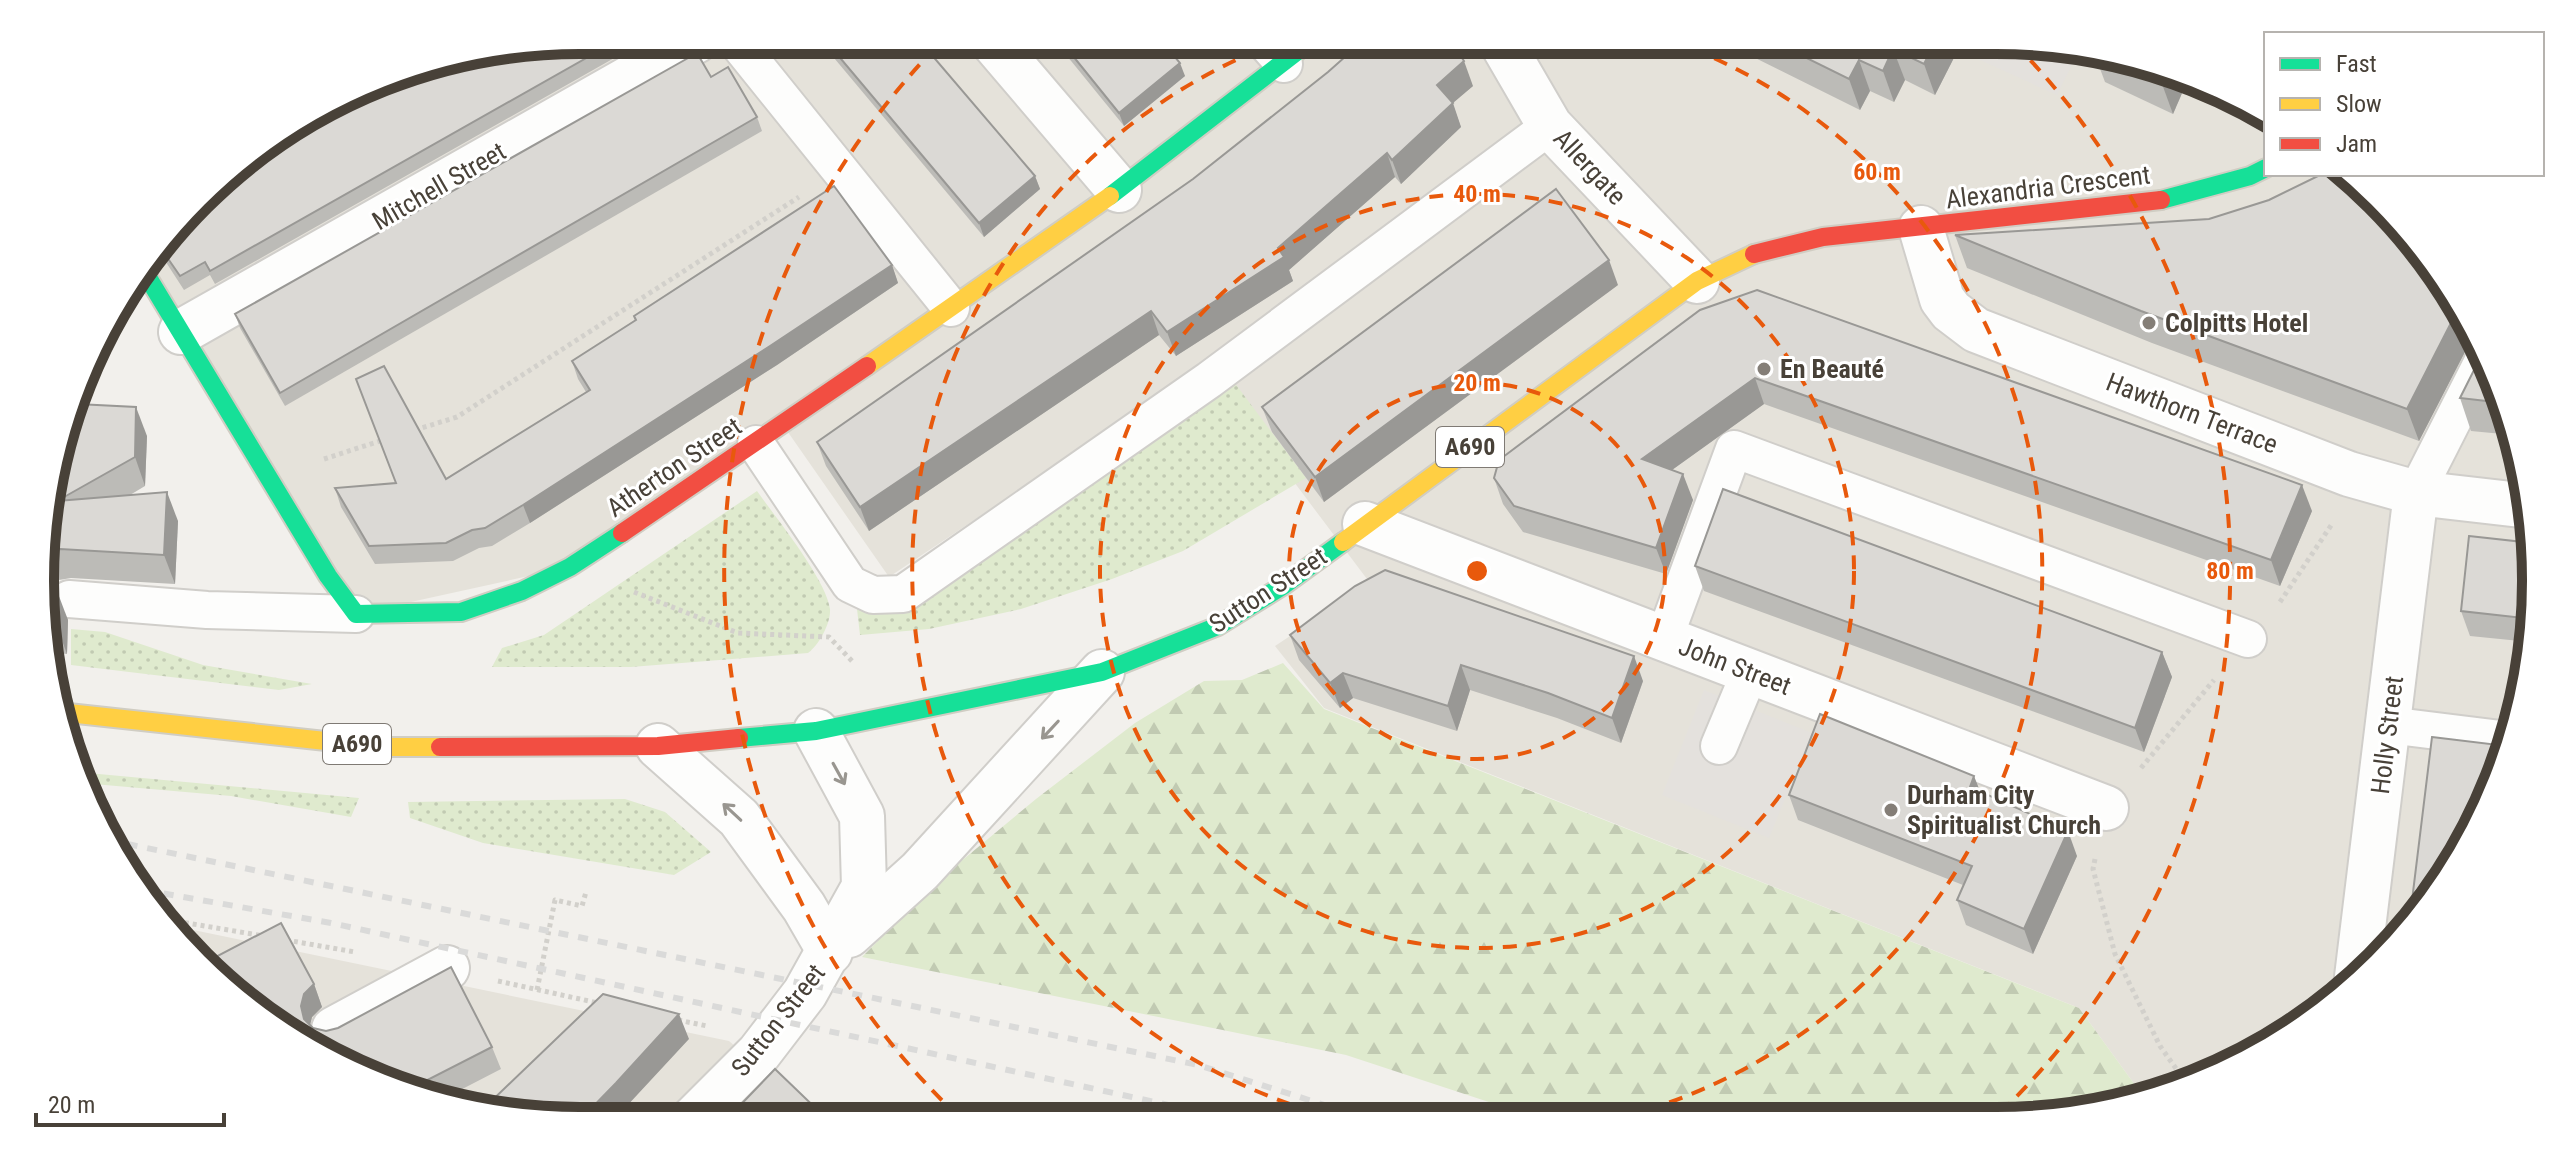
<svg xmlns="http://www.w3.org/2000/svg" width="2576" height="1161" viewBox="0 0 2576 1161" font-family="'Roboto Condensed',sans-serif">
	<defs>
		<pattern id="grass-dots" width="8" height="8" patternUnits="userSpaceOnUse" patternTransform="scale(2)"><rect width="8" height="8" fill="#dfeace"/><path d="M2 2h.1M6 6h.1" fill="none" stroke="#c1cab2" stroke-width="1.8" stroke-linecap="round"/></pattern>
		<pattern id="forest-firs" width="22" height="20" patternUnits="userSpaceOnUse" patternTransform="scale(2)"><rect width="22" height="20" fill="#dfeace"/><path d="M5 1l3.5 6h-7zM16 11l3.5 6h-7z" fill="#c1cab2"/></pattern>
	</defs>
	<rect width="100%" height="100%" fill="#f2f0ec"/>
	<!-- residential -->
	<g fill="#e5e2da">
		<polygon points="581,40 1996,40 2100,50 2202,81 2266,115 2266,174 2348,174 2445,280 2495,373 2526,475 2536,580 2526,685 2495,787 2425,909 2325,1009 2203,1080 2143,1096 2079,1008 1324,708 1275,646 1370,583 1206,365 889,577 783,425 570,567 356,614 144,271 224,174 311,112 406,69"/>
		<polygon points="174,926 729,1041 822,1120 580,1121 475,1111 374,1080 224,987"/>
	</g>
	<!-- grass -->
	<g fill="url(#grass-dots)">
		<polygon points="1234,382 1306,478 1183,551 1112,579 1021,609 929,629 860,635 857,609 895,608"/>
		<path d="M757 491C776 518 826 579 830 609 831 623 819 645 808 653L631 667H492L502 648 544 635Z"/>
		<polygon points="71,629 105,632 203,665 312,684 279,690 71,665"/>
		<polygon points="77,772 359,798 351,817 231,796 82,783"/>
		<polygon points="625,799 665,812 711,852 674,875 483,843 410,818 408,802"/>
	</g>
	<!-- forest -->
	<polygon fill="url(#forest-firs)" points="1283,663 1324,709 2079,1008 2143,1096 2066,1116 1537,1118 1346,1055 862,957 936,882 1036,799 1135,723 1204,681 1242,680"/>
	<!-- parking -->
	<g fill="#e4e1dd">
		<polygon points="1963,40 1996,40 2080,48 2057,95 1958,50"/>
		<polygon points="1704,690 1812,733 1769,838 1662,795"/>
	</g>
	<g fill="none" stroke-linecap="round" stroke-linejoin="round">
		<!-- lane casing -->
		<g stroke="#d0ceca" stroke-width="40">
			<g id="lane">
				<polyline points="735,40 951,308"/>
				<polyline points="1263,40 1284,64"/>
				<polyline points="756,444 850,584 873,595 903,594 1209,380 1550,126"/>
				<polyline points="2416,493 2484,359"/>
				<polyline points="69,599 207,610 356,614"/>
				<polyline points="1664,639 1734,449 2248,639"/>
				<polyline points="2388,725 2509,740"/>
				<polyline points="1719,746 1750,672"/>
			</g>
		</g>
		<!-- street casing -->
		<g stroke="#d0ceca" stroke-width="48">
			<g id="street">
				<polyline points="991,40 1119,190"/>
				<polyline points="1500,40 1550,126 1697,281"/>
				<polyline points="1921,228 1942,299 1951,311 1976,330 2349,474 2416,493 2529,506"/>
				<polyline points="181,332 697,40"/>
				<polyline points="1365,524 2106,808"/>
				<polyline points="658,746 739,818 804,907 830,952"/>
				<polyline points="849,935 920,871 1102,672"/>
				<polyline points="2357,977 2416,493"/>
				<polyline points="334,1029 447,968"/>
				<polyline points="691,1121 759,1053 805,993 864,887 862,816 816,731"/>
			</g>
		</g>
		<!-- fast casing -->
		<g stroke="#d0cdc3" stroke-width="22">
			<g id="fast">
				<polyline points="1110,196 1312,40"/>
				<polyline points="2161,200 2250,176 2266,168"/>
				<polyline points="144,271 328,576 356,614 461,612 522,591 570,567 622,533"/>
				<polyline points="739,738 816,731 1102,672 1218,626 1284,585 1343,542"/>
			</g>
		</g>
		<!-- slow casing -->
		<g stroke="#d0cdc3" stroke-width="22">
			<g id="slow">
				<polyline points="867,366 1110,196"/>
				<polyline points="1343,542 1697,281 1754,254"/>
				<polyline points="59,712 381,747 440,747"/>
			</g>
		</g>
		<!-- jam casing -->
		<g stroke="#d0cdc3" stroke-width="22">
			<g id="jam">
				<polyline points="1754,254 1823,237 2161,200"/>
				<polyline points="622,533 867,366"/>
				<polyline points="440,747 658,746 739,738"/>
			</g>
		</g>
		<!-- path -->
		<g stroke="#d2d0cb" stroke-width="5" stroke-dasharray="4 4" stroke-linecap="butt">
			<polyline points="415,430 457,417 799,197"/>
			<polyline points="324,459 383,440"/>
			<polyline points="634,592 738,633 829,637 853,662"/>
			<polyline points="2280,602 2332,524"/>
			<polyline points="2141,768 2214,680"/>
			<polyline points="2095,859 2093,869 2115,954 2160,1046 2187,1084"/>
			<polyline points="169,920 264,936"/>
			<polyline points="286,940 355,952"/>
			<polyline points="498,981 598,1003"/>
			<polyline points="537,990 555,900 582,906 586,892"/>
			<polyline points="678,1020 707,1026"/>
		</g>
		<!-- lane -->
		<use href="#lane" stroke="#fdfdfc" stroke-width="36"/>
		<!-- street -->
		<use href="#street" stroke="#fdfdfc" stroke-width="44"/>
		<!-- fast -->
		<use href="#fast" stroke="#16e098" stroke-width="18"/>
		<!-- slow -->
		<use href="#slow" stroke="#ffcf43" stroke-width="18"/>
		<!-- jam -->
		<use href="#jam" stroke="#f24e42" stroke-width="18"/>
		<!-- rail -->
		<g stroke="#dadad9" stroke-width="6" stroke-dasharray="10 10" stroke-linecap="butt">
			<polyline points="108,840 1198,1065 1369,1119"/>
			<polyline points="144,890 331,923 1187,1109 1217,1119"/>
		</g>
	</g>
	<!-- wall -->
	<g fill="#bcbbb7">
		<polygon points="580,40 646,40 215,284 210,275 184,290 160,253 224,174"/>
		<polygon points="819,40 919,40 1035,176 1040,189 984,237"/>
		<polygon points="1054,40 1161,40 1185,76 1124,126"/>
		<polygon points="1722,40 1962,40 1962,42 1935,95 1905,80 1894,102 1870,91 1860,110 1723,42"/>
		<polygon points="2093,50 2100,50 2189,77 2173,114 2105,82"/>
		<polygon points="1328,72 1473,86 1452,103 1461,127 1401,184 1395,177 1289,270 1293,281 1176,356 1159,335 869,531 826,466 817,442 1193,179"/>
		<polygon points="711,77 757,117 762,131 285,406 240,328 235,314"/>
		<polygon points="2269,200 2445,280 2476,338 2468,346 2419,441 2152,343 1967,268 1955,235 2209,219"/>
		<polygon points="892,265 898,283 777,365 530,523 492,546 479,548 453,561 375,564 341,507 335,488 446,479 586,392 578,379 572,361 635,320 634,316"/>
		<polygon points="1618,285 1324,502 1272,432 1262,407"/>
		<polygon points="1700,310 2312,511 2280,586 1764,404 1672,470 1693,500 1666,574 1523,532 1503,504 1494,478"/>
		<polygon points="2495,373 2513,435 2471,431 2460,398"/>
		<polygon points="78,402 78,404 147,436 145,486 130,495 178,521 175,584 71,578 59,580 51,588 68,620 67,654 45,652 50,476"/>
		<polygon points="1695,566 2162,652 2172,677 2144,752 1704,591"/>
		<polygon points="2536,580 2530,642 2470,636 2461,611"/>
		<polygon points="1290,635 1643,681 1621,743 1557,718 1470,690 1457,731 1353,698 1340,708 1299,660"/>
		<polygon points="1980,792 2077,856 2033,954 1966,925 1957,900 1963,885 1798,820 1789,795"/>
		<polygon points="314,984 322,1007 312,1017 310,1025 313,1028 326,1031 492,1047 501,1069 441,1100 374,1080 224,987"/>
	</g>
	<!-- shaded-wall -->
	<g fill="#999895">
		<polygon points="1936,40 1962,40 1962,42 1935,95 1924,64"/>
		<polygon points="1893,49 1905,80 1894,102 1883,71"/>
		<polygon points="1859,60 1870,91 1860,110 1849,79"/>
		<polygon points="1464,61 1473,86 1446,109 1437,85"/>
		<polygon points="1180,63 1185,76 1124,126 1119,113"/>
		<polygon points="2160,68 2189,77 2173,114 2158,73"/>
		<polygon points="1453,103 1461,127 1401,184 1392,160"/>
		<polygon points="1387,153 1395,177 1289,270 1293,281 1176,356 1167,332 1278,248"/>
		<polygon points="1035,176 1040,189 984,237 979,223"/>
		<polygon points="1609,260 1618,285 1324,502 1315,477"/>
		<polygon points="892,265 898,283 777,365 530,523 523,505"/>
		<polygon points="2460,309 2469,326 2474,339 2468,346 2419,441 2407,409 2456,313"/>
		<polygon points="1151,311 1159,335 869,531 860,507"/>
		<polygon points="1755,378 1764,404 1651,485 1642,459"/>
		<polygon points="136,407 147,436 145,486 135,457"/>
		<polygon points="1683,474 1693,500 1666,574 1656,548"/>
		<polygon points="2302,485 2312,511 2280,586 2271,560"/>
		<polygon points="167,492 178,521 175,584 164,555"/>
		<polygon points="49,551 59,580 51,588 46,598"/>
		<polygon points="57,591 68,620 67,654 56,624"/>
		<polygon points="2162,652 2172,677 2144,752 2135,728"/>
		<polygon points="1634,656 1643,681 1621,743 1612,718"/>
		<polygon points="1461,665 1470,690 1457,731 1448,706"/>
		<polygon points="1343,673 1353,698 1340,708 1330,683"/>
		<polygon points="1974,776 1984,801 1970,787"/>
		<polygon points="2068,831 2077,856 2033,954 2024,929"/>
		<polygon points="314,984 322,1007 312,1017 309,1029 304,1019 301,1006 304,994"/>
		<polygon points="679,1014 689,1039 625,1108 613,1121 579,1121"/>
	</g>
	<!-- building -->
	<g fill="#dbd9d5" stroke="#999895" stroke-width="2">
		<polygon points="580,40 618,40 210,271 205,262 180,276 162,250 224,174 241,162 392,75 406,69"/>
		<polygon points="825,40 919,40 1035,176 979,223"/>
		<polygon points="1060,40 1161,40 1180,63 1119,113"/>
		<polygon points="1364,40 1450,40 1464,61 1437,85 1453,103 1392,160 1387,153 1278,248 1284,257 1167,332 1151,311 860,507 817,442 1193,179 1328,72"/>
		<polygon points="1770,40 1936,40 1924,64 1893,49 1883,71 1859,60 1849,79"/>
		<polygon points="697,53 711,77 728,67 757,117 280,393 235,314"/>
		<polygon points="2125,58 2160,68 2158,73"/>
		<polygon points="2322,174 2348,174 2377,198 2445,280 2460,309 2456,313 2407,409 2141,311 1955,235 2209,219 2269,200"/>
		<polygon points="834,186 892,265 770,346 523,505 485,528 472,530 446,543 369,546 335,488 396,483 356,379 384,366 446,479 590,390 572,361 636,320 634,316"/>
		<polygon points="1556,189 1609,260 1315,477 1262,407"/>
		<polygon points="1757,290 2302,485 2271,560 1755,378 1642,459 1683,474 1656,548 1514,506 1494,478 1499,460 1700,310"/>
		<polygon points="2483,352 2495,373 2504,403 2460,398"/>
		<polygon points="77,404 136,407 135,457 57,501 167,492 164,555 60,549 48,552 50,476"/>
		<polygon points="1723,489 2162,652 2135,728 1695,566"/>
		<polygon points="2469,536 2532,543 2536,580 2532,619 2461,611"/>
		<polygon points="1385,570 1634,656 1612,718 1548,693 1461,665 1448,706 1343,673 1330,683 1290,635 1355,586"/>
		<polygon points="47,587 57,591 56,624 46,624"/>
		<polygon points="1820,714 1974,776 1970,787 2068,831 2024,929 1957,900 1972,866 1789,795"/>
		<polygon points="2432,737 2507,746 2495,787 2425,909 2409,925"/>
		<polygon points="281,923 314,984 304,994 301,1006 304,1019 313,1028 326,1031 338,1028 451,967 492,1047 408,1090 374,1080 224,987 204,963"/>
		<polygon points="603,994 679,1014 616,1083 579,1121 481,1111"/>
		<polygon points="775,1069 828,1120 725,1121"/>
	</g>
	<!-- one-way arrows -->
	<defs><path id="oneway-shaft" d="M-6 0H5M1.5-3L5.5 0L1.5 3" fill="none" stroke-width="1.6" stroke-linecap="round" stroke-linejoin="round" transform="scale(2)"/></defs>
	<g stroke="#999690">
		<use href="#oneway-shaft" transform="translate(1050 730) rotate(133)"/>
		<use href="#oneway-shaft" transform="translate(839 774) rotate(61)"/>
		<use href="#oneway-shaft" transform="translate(732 812) rotate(-137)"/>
	</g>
	<!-- distance rings -->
	<g fill="none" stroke="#e8590c" stroke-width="4" stroke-dasharray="14 10">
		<circle cx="1477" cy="571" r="188"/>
		<circle cx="1477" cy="571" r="377"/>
		<path d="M1336 1118A565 565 0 0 1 1284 40M1670 40A565 565 0 0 1 1623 1117"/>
		<path d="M959 1117A753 753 0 0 1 940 43M2014 43A753 753 0 0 1 2000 1113"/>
	</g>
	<!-- markers -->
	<g fill="#847e77" stroke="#fff" stroke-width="3">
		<circle cx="2149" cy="323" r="8"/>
		<circle cx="1764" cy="369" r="8"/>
		<circle cx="1891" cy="810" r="8"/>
	</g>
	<g text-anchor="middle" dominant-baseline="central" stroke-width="6" stroke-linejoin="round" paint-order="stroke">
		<!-- shield labels -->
		<g fill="#fff" stroke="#7f7a74" stroke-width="2">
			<rect x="1436" y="427" width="68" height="40" rx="6"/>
			<rect x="323" y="724" width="68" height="40" rx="6"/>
		</g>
		<g font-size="24" font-weight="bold" fill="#484138">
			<text x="1470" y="447">A690</text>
			<text x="357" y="744">A690</text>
		</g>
		<!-- street labels -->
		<g font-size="26" fill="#484138" stroke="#fff">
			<text transform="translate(1590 167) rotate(47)">Allergate</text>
			<text transform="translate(439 186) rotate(-30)">Mitchell Street</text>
			<text transform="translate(2048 187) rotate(-7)">Alexandria Crescent</text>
			<text transform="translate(2192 413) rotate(21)">Hawthorn Terrace</text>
			<text transform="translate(674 467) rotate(-34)">Atherton Street</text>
			<text transform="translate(1268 590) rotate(-33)">Sutton Street</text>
			<text transform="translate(1735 666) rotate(21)">John Street</text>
			<text transform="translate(2387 735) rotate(-83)">Holly Street</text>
			<text transform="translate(778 1020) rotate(-52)">Sutton Street</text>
		</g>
		<!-- poi labels -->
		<g font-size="26" font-weight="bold" fill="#484138" stroke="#fff" text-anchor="start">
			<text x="2165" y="323">Colpitts Hotel</text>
			<text x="1780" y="369">En Beauté</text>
			<text x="1907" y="795">Durham City<tspan x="1907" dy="30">Spiritualist Church</tspan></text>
		</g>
	</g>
	<!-- crop -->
	<path d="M0 0H2576V1161H0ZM580 54H1996A526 526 0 0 1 2522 580V581A526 526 0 0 1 1996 1107H580A526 526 0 0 1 54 581V580A526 526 0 0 1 580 54Z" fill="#fff" fill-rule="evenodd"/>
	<path fill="none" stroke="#484138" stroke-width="10" d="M580 54H1996A526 526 0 0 1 2522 580V581A526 526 0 0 1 1996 1107H580A526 526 0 0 1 54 581V580A526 526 0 0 1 580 54Z"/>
	<circle cx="1477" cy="571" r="12" fill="#e8590c" stroke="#fff" stroke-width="4"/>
	<g font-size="24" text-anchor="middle" font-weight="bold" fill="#e8590c" stroke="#fff" stroke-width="6" stroke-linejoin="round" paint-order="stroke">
		<text x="1877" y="180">60 m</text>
		<text x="1477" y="202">40 m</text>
		<text x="1477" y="391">20 m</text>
		<text x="2230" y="579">80 m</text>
	</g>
	<!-- legend -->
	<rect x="2264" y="32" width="280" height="144" fill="#ffffff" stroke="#b6b3af" stroke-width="2"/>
	<rect x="2280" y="58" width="40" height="12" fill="#16e098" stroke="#b6b3af" stroke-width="2"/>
	<text x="2336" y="72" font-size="24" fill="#484138">Fast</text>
	<rect x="2280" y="98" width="40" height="12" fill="#ffcf43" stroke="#b6b3af" stroke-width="2"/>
	<text x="2336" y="112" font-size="24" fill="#484138">Slow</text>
	<rect x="2280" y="138" width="40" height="12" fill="#f24e42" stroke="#b6b3af" stroke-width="2"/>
	<text x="2336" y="152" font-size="24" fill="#484138">Jam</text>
	<!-- scale -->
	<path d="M36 1113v12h188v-12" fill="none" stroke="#484138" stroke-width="4"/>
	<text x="48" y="1113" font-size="24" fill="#484138" stroke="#ffffff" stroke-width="6" paint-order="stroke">20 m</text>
</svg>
